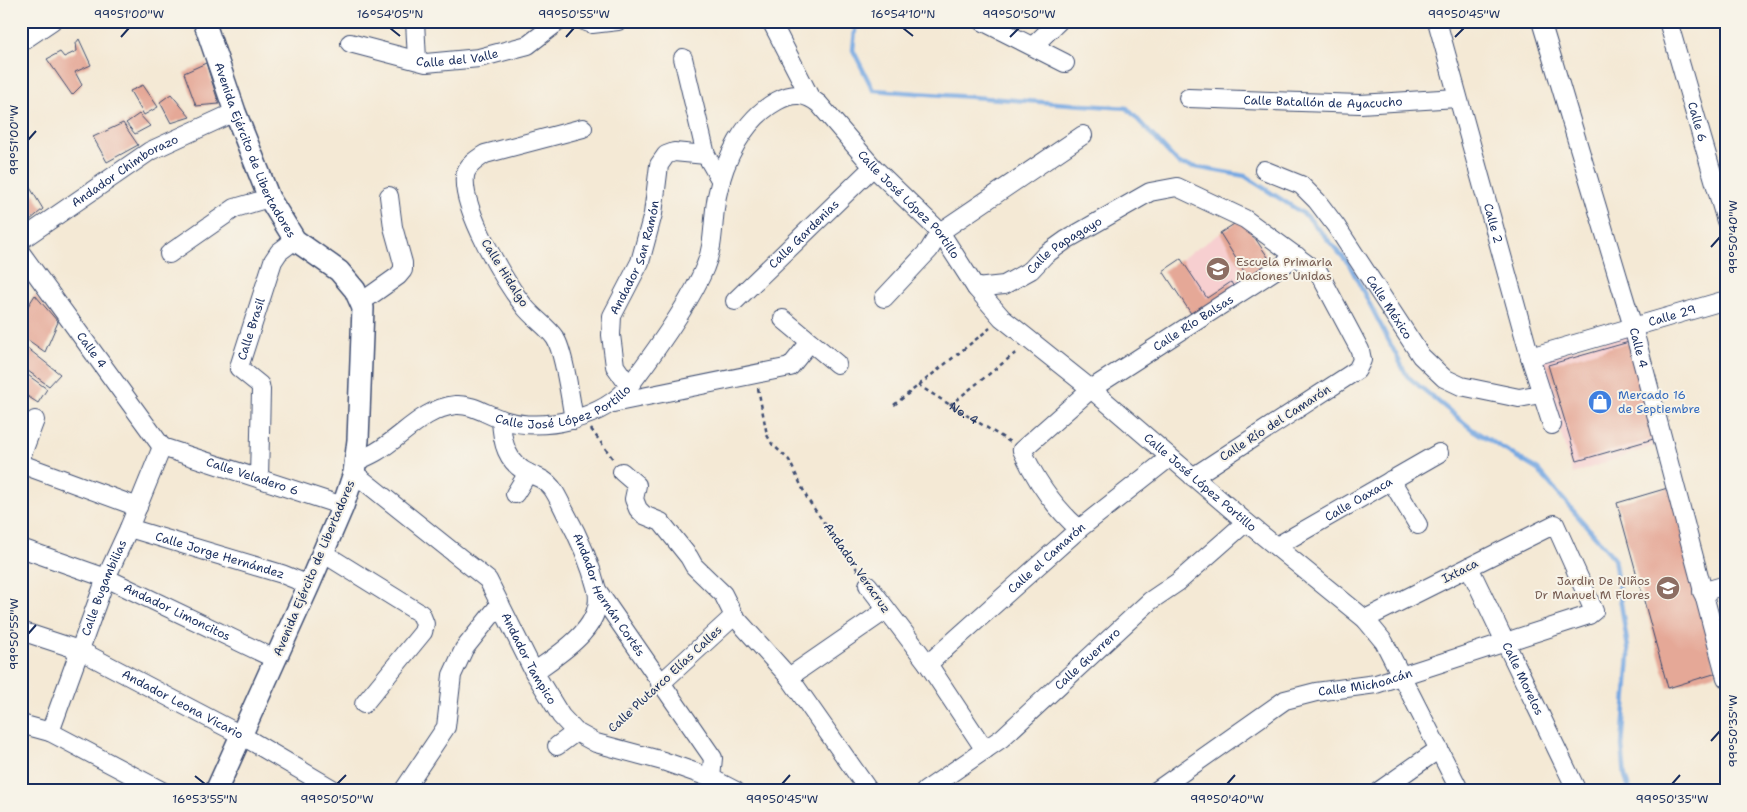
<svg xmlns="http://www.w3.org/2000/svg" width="1747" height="812" viewBox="0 0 1747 812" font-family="'Shantell Sans',sans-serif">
	<rect width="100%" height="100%" fill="#f7f3e8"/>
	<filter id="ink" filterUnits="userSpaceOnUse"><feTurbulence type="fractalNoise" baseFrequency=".02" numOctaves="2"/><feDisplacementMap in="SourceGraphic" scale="10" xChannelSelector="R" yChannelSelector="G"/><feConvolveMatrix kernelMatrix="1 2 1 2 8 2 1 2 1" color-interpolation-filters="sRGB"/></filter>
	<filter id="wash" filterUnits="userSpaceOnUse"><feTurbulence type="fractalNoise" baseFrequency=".0096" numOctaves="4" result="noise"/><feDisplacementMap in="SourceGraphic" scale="20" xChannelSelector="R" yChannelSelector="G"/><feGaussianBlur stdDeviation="1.12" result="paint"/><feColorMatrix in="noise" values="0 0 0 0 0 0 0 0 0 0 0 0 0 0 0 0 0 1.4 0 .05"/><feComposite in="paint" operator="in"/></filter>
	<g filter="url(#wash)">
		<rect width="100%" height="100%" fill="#f4e9d5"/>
		<!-- built -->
		<g fill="#f7cfd0">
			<polygon points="1242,219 1274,266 1194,318 1163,271"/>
			<polygon points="1631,332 1658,444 1573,474 1539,360"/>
		</g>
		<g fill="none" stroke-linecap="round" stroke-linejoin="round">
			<!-- stream -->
			<polyline stroke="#76a8e2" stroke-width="4.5" points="856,21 853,50 873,90 1127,108 1179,164 1245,176 1307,216 1349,264 1407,376 1473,430 1538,470 1614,558 1629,655 1622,746 1625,776 1630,791"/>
		</g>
		<g id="blocks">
			<!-- building -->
			<g fill="#e5a897">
				<polygon points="79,39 91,65 75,72 82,85 72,95 47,59 60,52 64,57 77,51 76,43"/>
				<polygon points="206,63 219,104 196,106 184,73"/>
				<polygon points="143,85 158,107 144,115 130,91"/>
				<polygon points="171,94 190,117 171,123 160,102"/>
				<polygon points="139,114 150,126 135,134 126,123"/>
				<polygon points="123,123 138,145 107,162 93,137"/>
				<polygon points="26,181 43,209 22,227 21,184"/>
				<polygon points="1242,219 1274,266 1250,281 1220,233"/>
				<polygon points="1181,259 1207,298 1231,282 1236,291 1194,318 1163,271"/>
				<polygon points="35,295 58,322 45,352 21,335 21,317"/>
				<polygon points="1629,342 1657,438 1577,461 1548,365"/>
				<polygon points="21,343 60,374 49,386 21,366"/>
				<polygon points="21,370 47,389 38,403 21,392"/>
				<polygon points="1671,487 1717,673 1668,688 1617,503"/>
			</g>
		</g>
	</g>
	<g filter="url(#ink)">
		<use href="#blocks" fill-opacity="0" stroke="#3c4b70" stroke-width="1"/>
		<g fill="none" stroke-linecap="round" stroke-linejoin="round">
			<!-- minor casing -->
			<g stroke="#3c4b70" stroke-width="20">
				<g id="minor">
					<polyline points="415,21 417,60"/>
					<polyline points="584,21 592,24 618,21"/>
					<polyline points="771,21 810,97"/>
					<polyline points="982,21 1065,63"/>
					<path id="s2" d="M1437 21 1530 357 1552 425"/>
					<path id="s3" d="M1541 21 1633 327 1726 678"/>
					<path id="s4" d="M1668 21 1726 221"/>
					<polyline points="21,42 52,21"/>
					<path id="s5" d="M350 43 426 63 479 58 528 45 559 21"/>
					<polyline points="1033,46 1059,21"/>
					<polyline points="683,58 706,155 721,181"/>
					<path id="s6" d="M1188 98 1360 104 1457 98"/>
					<path id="s7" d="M1264 170 1301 185 1317 201 1336 226 1421 356 1444 378 1461 386 1519 398 1541 394"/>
					<path id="s8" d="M21 240 150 151 235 112"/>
					<path id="s9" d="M21 253 162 447"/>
					<polyline points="169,254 235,208 269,198"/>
					<path id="s10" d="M976 288 1004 285 1031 270 1045 255 1066 240 1150 192 1177 187 1245 219 1319 273 1360 350 1362 360 1357 370 1193 477"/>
					<polyline points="884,298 929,250 940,232 1083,135"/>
					<path id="s11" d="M735 301 873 167"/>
					<polyline points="360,303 398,276 403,270 403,263 393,227 389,196"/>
					<polyline points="783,319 837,364"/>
					<path id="s12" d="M1530 357 1726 300"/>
					<path id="s13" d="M629 386 615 366 611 335 612 316 640 262 653 214 659 165 666 155 674 152 706 155"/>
					<polyline points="613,403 790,367 810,342"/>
					<path id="s14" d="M501 419C502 442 506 463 530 474 539 478 545 479 552 488 557 495 561 504 565 512 579 537 590 562 597 590L713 758 711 778"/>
					<path d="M574 420C571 402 564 351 555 338 547 326 533 318 524 306 504 281 461 208 465 176 466 166 477 159 485 154L583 128"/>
					<path id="s15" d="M162 447 343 506"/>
					<polyline points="21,457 35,420"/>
					<path id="s16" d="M355 462C362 459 369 456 376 452 402 437 424 408 456 405 473 404 487 415 503 420 543 432 604 419 630 385 654 353 690 304 705 267 715 244 712 220 717 196 724 160 744 119 777 101 793 92 806 93 819 104L873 167 940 232 976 288 1002 318 1091 389 1246 522 1365 619 1384 642 1460 791"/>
					<polyline points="21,464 138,507"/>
					<polyline points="622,472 637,485 634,499 638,509 644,515 661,522 689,557 694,566 723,594 734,616 789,677 869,791"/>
					<path id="s17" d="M354 473 488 580 534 672 561 716 576 732 596 743 663 761 711 778 736 791"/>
					<path id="s18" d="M259 478 261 390 260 385 239 368 240 364 273 261 279 252 295 240"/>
					<polyline points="1391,480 1418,525"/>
					<polyline points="515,494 528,473"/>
					<path id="s19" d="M129 528 282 574 309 585"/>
					<path id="s20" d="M1079 529C1054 507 1035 479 1022 450L1091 389 1297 256"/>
					<path id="s21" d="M1277 546 1439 453"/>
					<path id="s22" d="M21 548 106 578 275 659"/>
					<polyline points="323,553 421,614 425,624 423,632 364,704"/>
					<path id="s23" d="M1469 567 1577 791"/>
					<polyline points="868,585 928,664 985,750"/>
					<polyline points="1702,592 1726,585"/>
					<path id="s24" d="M21 631 79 650 241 735 336 791"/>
					<path id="s25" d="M928 664 1079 529 1169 458"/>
					<path d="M534 672C559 654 605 627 597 590"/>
					<polyline points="789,677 886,610"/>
					<polyline points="660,684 734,616"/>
					<polyline points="21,724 50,732 162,791"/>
					<path id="s26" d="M50 732 106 578 129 528 162 447"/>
					<polyline points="557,746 576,732"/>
					<polyline points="403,791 446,727 452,675 464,649 500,604"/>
					<path id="s27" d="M925 791 1002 738 1150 601 1178 582 1246 522"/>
					<path id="s28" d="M1156 791 1285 700 1316 692 1376 684 1589 615 1594 611 1555 524 1365 619"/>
					<polyline points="1379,791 1439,749"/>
				</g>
			</g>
			<!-- major casing -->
			<g stroke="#3c4b70" stroke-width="24">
				<g id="major">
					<path id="s29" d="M204 21 235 112 269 198 295 240 339 271 355 290 363 308 358 440 354 473 343 506 309 585 216 791"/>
				</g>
			</g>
			<!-- path -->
			<g stroke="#3c4b70" stroke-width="2.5" stroke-dasharray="4 4" stroke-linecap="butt">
				<path id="s1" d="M918 385 1010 442"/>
				<polyline points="758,388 767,435 772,444 789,460 808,500 859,572"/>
				<polyline points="894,405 990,328"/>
				<polyline points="950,405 1018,351"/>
				<polyline points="591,429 613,459"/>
				<polyline points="610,730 648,695"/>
			</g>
			<!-- minor -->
			<use href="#minor" stroke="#fff" stroke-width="18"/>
			<!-- major -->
			<use href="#major" stroke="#fff" stroke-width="21"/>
		</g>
	</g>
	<!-- ticks -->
	<path fill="none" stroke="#1b2f5e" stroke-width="2" d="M390 28 400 36M903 28 913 36M121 37 129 28M566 37 574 28M1010 37 1019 28M1455 37 1464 28M28 140 36 131M1711 247 1720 237M28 634 36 625M1711 741 1720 731M195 776 205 784M337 784 346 775M782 784 790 775M1227 784 1235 775M1672 784 1680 775"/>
	<!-- icons -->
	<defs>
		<g id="school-disc" transform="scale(1.25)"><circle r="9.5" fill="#8d6e63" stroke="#f7f3e8"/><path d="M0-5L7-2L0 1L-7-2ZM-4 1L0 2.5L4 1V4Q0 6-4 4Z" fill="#fff"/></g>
		<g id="shop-disc" transform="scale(1.25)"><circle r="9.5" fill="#3f7fe0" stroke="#f7f3e8"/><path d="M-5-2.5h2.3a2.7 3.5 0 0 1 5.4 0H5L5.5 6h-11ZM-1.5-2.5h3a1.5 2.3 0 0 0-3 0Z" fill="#fff"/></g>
	</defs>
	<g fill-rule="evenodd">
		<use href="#school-disc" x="1218" y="269"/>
		<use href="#shop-disc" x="1600" y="402"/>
		<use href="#school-disc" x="1668" y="588"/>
	</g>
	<g text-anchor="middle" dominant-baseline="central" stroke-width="4" stroke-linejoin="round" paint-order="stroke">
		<!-- street labels -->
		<g font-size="12" fill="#1b2f5e" stroke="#f7f3e8">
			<text stroke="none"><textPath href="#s5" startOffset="110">Calle del Valle</textPath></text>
			<text stroke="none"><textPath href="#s6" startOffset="135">Calle Batallón de Ayacucho</textPath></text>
			<text stroke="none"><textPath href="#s4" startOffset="105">Calle 6</textPath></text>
			<text stroke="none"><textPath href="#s29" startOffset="139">Avenida Ejército de Libertadores</textPath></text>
			<text stroke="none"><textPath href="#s8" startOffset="125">Andador Chimborazo</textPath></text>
			<text stroke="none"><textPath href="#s16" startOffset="814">Calle José López Portillo</textPath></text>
			<text stroke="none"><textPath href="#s2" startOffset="210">Calle 2</textPath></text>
			<text stroke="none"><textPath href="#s11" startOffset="96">Calle Gardenias</textPath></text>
			<text stroke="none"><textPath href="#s10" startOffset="101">Calle Papagayo</textPath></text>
			<text stroke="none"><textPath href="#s13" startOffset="138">Andador San Ramón</textPath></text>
			<text transform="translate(505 273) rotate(58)">Calle Hidalgo</text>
			<text stroke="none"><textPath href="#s7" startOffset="191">Calle México</textPath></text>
			<text stroke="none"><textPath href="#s12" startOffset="148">Calle 29</textPath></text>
			<text stroke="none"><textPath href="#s20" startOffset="312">Calle Río Balsas</textPath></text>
			<text stroke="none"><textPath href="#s18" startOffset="161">Calle Brasil</textPath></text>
			<text stroke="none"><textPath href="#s3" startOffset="341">Calle 4</textPath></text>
			<text stroke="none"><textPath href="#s9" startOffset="120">Calle 4</textPath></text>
			<text stroke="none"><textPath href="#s16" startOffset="231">Calle José López Portillo</textPath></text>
			<text stroke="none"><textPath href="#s1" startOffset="54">No. 4</textPath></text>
			<text transform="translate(1275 423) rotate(-33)">Calle Río del Camarón</text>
			<text stroke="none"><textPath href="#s15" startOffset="95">Calle Veladero 6</textPath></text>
			<text stroke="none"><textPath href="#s16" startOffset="1219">Calle José López Portillo</textPath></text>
			<text stroke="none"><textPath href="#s21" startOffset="94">Calle Oaxaca</textPath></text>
			<text stroke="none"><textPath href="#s19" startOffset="95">Calle Jorge Hernández</textPath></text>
			<text stroke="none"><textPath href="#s25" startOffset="159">Calle el Camarón</textPath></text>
			<text transform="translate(314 568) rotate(-67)">Avenida Ejército de Libertadores</text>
			<text transform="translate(857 568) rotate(55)">Andador Veracruz</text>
			<text transform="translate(1460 571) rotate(-27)">Ixtaca</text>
			<text stroke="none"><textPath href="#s26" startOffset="154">Calle Bugambilias</textPath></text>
			<text stroke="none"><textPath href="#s14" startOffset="214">Andador Hernán Cortés</textPath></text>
			<text stroke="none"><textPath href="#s22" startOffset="169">Andador Limoncitos</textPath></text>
			<text stroke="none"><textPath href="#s17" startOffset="260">Andador Tampico</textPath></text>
			<text stroke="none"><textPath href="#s27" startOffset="210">Calle Guerrero</textPath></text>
			<text stroke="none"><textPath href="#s23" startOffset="124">Calle Morelos</textPath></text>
			<text transform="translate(665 679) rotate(-43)">Calle Plutarco Elías Calles</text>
			<text stroke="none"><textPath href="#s28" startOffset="240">Calle Michoacán</textPath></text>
			<text stroke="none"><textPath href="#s24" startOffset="178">Andador Leona Vicario</textPath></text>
		</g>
		<!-- education labels -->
		<g font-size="12" fill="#785e54" stroke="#f7f3e8" text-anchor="start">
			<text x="1236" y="262">Escuela Primaria<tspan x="1236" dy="14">Naciones Unidas</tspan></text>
			<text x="1650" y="581" text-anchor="end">Jardin De Niños<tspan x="1650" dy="14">Dr Manuel M Flores</tspan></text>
		</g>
		<!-- shop labels -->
		<g font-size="12" fill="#366cbe" stroke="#f7f3e8" text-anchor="start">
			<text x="1618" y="395">Mercado 16<tspan x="1618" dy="14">de Septiembre</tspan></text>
		</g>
	</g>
	<!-- margin -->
	<rect width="1747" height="812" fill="none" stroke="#f7f3e8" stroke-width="55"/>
	<rect x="28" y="28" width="1692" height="756" fill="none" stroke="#1b2f5e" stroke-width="2"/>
	<g font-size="12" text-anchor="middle" fill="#1b2f5e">
		<text x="129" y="18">99°51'00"W</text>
		<text x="390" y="18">16°54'05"N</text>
		<text x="574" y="18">99°50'55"W</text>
		<text x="903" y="18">16°54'10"N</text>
		<text x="1019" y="18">99°50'50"W</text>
		<text x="1464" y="18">99°50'45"W</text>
		<text transform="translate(14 140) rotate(-90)" y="4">99°51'00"W</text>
		<text transform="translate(1733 237) rotate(-90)" y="4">99°50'40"W</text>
		<text transform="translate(14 634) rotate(-90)" y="4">99°50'55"W</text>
		<text transform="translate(1733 731) rotate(-90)" y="4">99°50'35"W</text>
		<text x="205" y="803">16°53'55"N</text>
		<text x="337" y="803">99°50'50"W</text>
		<text x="782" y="803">99°50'45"W</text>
		<text x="1227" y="803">99°50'40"W</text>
		<text x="1672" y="803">99°50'35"W</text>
	</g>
</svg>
